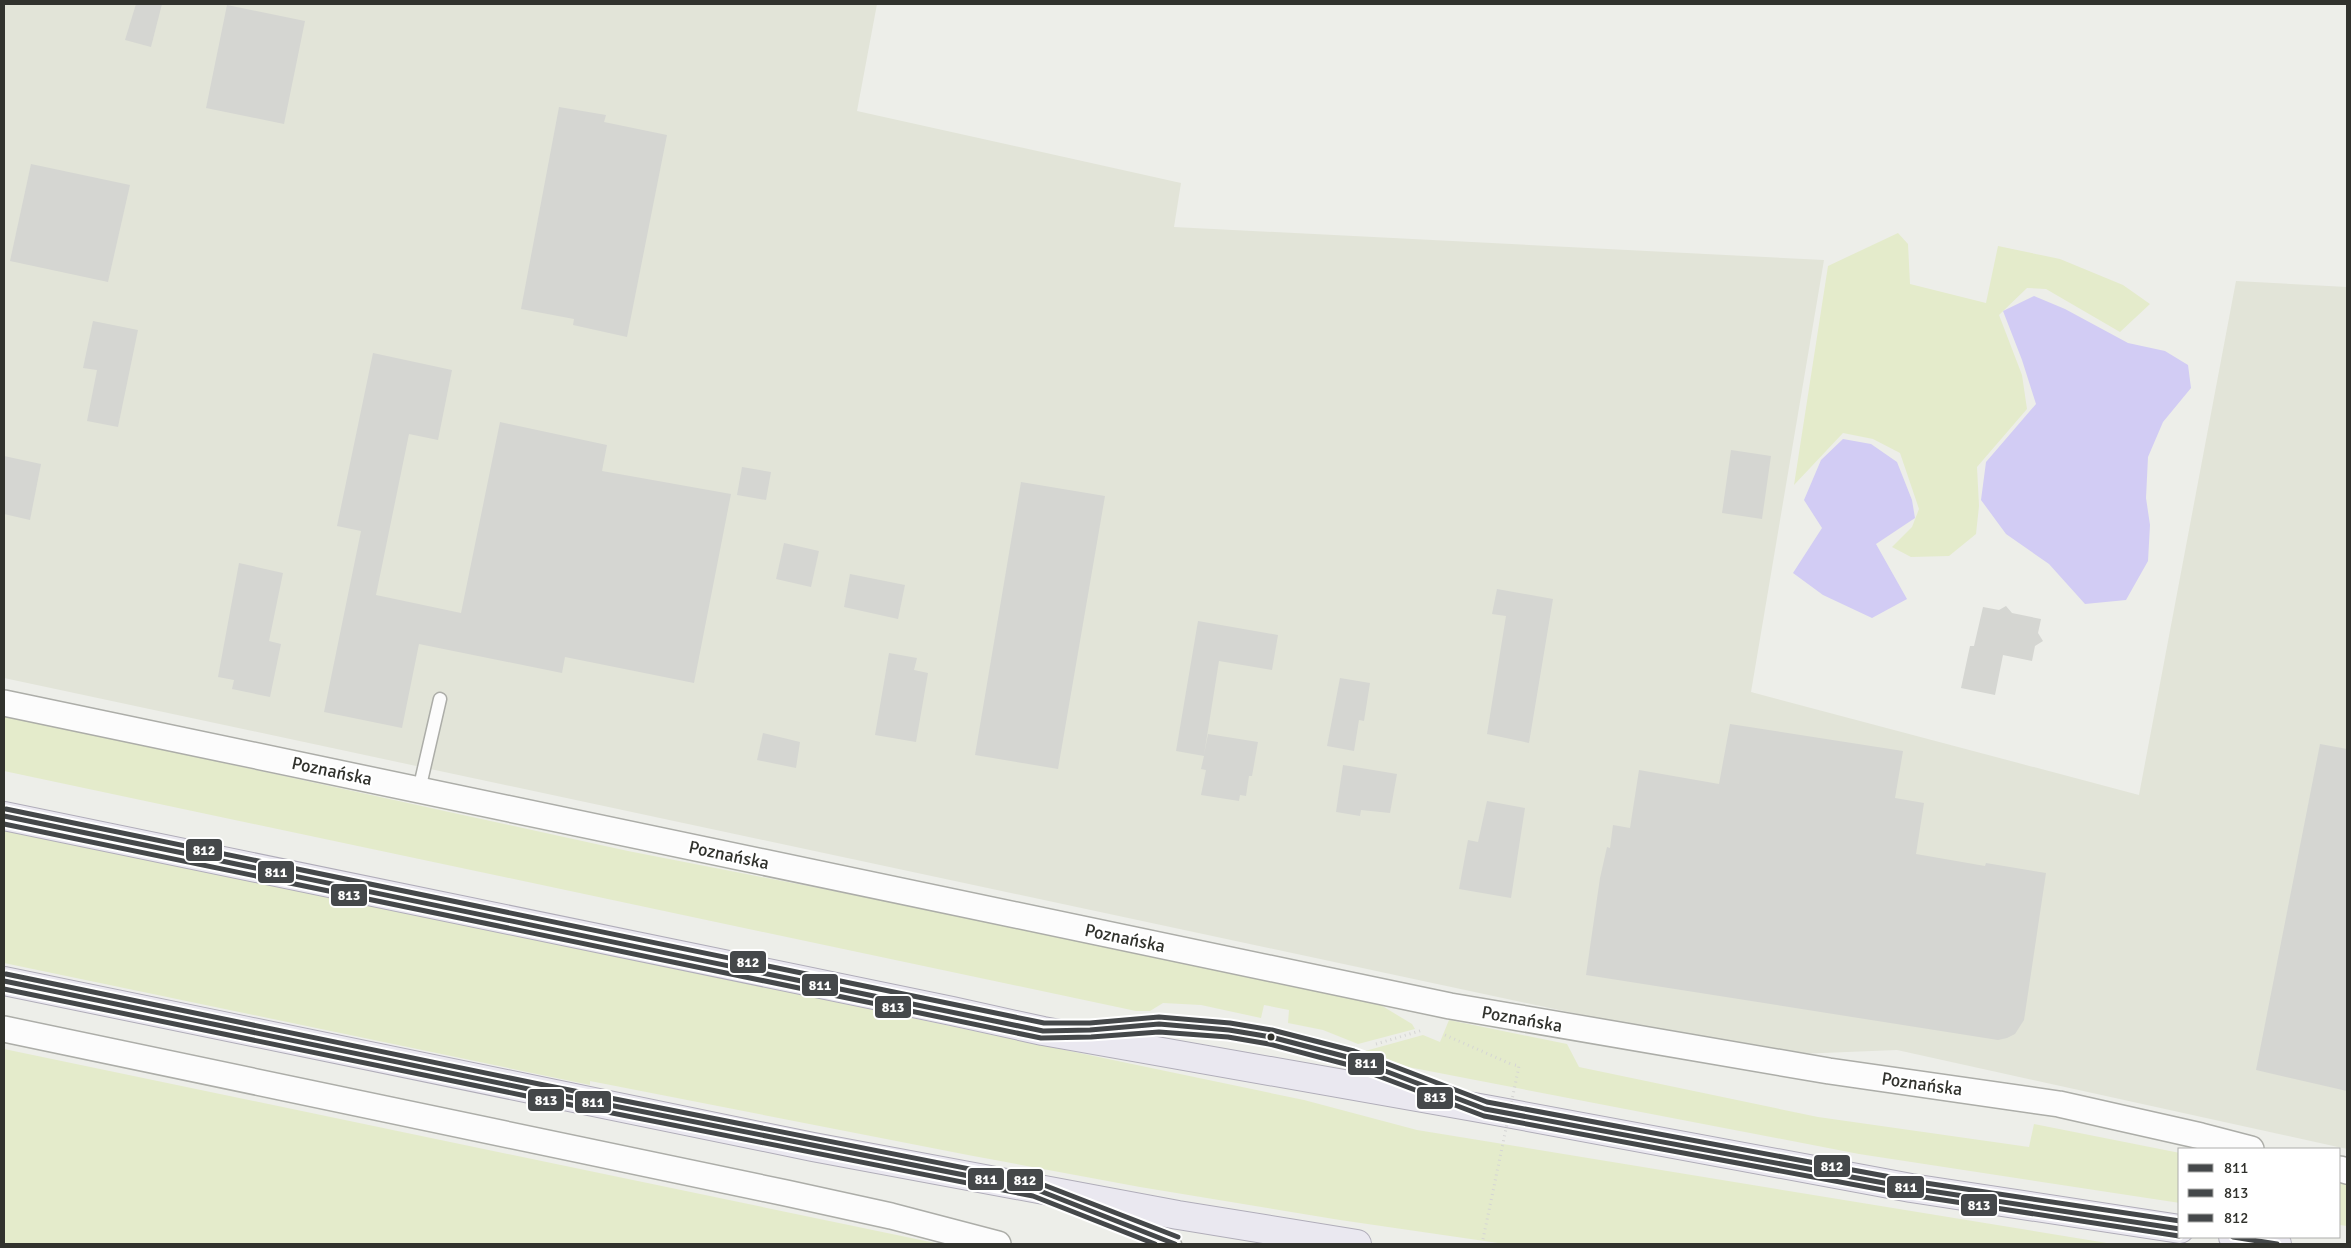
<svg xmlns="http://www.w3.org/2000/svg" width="2351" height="1248" viewBox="0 0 2351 1248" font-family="Signika,sans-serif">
	<rect width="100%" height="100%" fill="#edeee9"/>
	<!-- built -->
	<polygon fill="#e2e4d8" points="4,4 877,4 857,111 1181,183 1174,227 1824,260 1751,692 2139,795 2236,281 2347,287 2347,1149 1897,1050 1770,1055 4,678"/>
	<!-- green -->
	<g fill="#e4ebcb">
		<polygon points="1898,233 1908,244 1910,284 1986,303 1998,246 2060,259 2123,285 2150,304 2120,332 2046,289 2027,288 1999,315 2022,375 2027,409 1977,467 1979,506 1976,534 1949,556 1911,557 1892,547 1912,527 1919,509 1900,453 1873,439 1843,433 1794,485 1828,266"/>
		<polygon points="4,715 628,851 1106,944 1374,1001 1412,1024 1415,1029 1358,1044 1323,1030 1288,1023 1289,1010 1264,1005 1261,1018 1201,1005 1163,1003 1150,1011 1136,1011 4,771"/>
		<polygon points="4,828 1304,1100 1417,1130 2113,1244 1505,1244 1340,1220 1140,1187 968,1155 590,1081 590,1085 4,963"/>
		<polygon points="1449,1020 1567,1044 1579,1067 1818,1117 2029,1147 2034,1124 2180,1153 2180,1203 1859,1154 1408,1067 1365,1051 1423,1035 1440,1042"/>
		<polygon points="4,1049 940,1244 4,1244"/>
		<polygon points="2340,1182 2347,1183 2347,1226 2340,1225"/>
	</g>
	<!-- water -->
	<g fill="#d2ccf4">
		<polygon points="2034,296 2065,309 2128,343 2165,351 2188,365 2191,388 2163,422 2148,457 2146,498 2150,525 2148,561 2126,600 2085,604 2049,564 2006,534 1981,500 1986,462 2036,404 2022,360 2003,311"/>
		<polygon points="1843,439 1871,444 1897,462 1912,500 1915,518 1876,544 1907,599 1872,618 1823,595 1793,573 1822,528 1804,500 1821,460"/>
	</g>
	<!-- building -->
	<g fill="#d5d6d2">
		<polygon points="136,4 162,4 151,47 125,40"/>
		<polygon points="227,5 305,21 284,124 206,108"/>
		<polygon points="559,107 606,115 604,122 667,135 627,337 573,325 574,319 521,309"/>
		<polygon points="31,164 130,185 108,282 10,261"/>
		<polygon points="93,321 138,330 118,427 87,421 97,370 83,368"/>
		<polygon points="373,353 452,370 438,440 409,434 376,595 461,613 500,422 607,445 602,471 731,494 694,683 565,657 562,673 419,644 402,728 324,712 361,531 337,526"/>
		<polygon points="1731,450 1771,456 1762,519 1722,513"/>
		<polygon points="4,456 41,464 30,520 4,514"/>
		<polygon points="742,467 771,472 766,500 737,495"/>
		<polygon points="1021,482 1105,496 1058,769 975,755"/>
		<polygon points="784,543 819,551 811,587 776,579"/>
		<polygon points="239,563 283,573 269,641 281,644 270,697 232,689 234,680 218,677"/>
		<polygon points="850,574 905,585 898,619 844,607"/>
		<polygon points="1497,589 1553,599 1529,743 1487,734 1506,616 1492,614"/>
		<polygon points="2006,606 2012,613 2041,619 2038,633 2043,641 2035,646 2032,661 2003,655 1995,695 1961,688 1970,646 1974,646 1983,607 1999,610"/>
		<polygon points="1198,621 1278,635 1272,670 1219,661 1204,755 1208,734 1258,742 1252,776 1249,776 1246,796 1240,795 1239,801 1201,795 1206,770 1201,769 1204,756 1176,751"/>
		<polygon points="889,653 917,658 914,670 928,673 916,742 875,735"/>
		<polygon points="1340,678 1370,683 1364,721 1359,720 1354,751 1327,746"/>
		<polygon points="1730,724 1903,751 1895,798 1924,803 1916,854 1985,866 1986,863 2046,873 2024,1020 2015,1034 2007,1038 1998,1040 1586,975 1600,878 1607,847 1610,848 1613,825 1630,828 1639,770 1719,784"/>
		<polygon points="763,733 800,742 796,768 757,760"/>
		<polygon points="2320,744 2347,749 2347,1091 2256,1070"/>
		<polygon points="1343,765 1397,774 1390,813 1361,810 1360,816 1336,812"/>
		<polygon points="1487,801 1525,808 1511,898 1459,889 1468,840 1478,842"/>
	</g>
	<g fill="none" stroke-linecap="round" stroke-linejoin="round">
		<!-- lane casing -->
		<g stroke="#acada8" stroke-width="15">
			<g id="lane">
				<polyline points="419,790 440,699"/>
				<polyline points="1093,1030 1159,1024 1229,1030 1271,1037 1351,1058 1433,1089"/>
				<polyline points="1081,1208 1175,1244"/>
			</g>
		</g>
		<!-- street casing -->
		<g stroke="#acada8" stroke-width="28">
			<g id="street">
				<polyline points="4,703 1450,1006 1829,1071 2059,1104 2201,1136 2251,1149"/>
				<polyline points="4,1029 786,1193 891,1216 998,1244"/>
				<polyline points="2340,1169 2347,1171"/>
			</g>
		</g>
		<!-- primary casing -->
		<g stroke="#b0adb9" stroke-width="30">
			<g id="primary">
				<polyline points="4,816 952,1011 1043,1031 1485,1109 1911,1188 2180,1229"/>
				<polyline points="4,981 813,1147 1178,1215 1357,1244"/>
				<polyline points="2233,1237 2277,1244"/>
			</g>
		</g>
		<!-- path -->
		<g stroke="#d5d5d4" stroke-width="3" stroke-dasharray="1 4" stroke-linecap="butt">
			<polyline points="1445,1035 1511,1064"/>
			<polyline points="1376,1044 1423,1030"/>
		</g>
		<!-- lane -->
		<use href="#lane" stroke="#fcfcfc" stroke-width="12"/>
		<!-- street -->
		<use href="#street" stroke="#fcfcfc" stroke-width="25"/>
		<!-- primary -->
		<use href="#primary" stroke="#eae8f0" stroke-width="28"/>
		<!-- path-bridge -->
		<polyline stroke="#d5d5d4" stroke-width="3" stroke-dasharray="1 4" stroke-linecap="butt" points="1482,1244 1519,1066 1511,1064"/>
		<!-- bus-1 casing -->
		<g stroke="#fff" stroke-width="9">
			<g id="bus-1">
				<polyline points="4,816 1043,1031 1090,1030 1159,1024 1229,1030 1271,1037 1351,1058 1485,1109 1911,1188 2180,1229"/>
				<polyline points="4,981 538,1091 1035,1189 1175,1244"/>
				<polyline points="2233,1237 2277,1244"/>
			</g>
		</g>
		<!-- bus-2 casing -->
		<g stroke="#fff" stroke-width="9">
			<g id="bus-2">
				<polyline points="4,824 1041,1038 1091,1037 1159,1032 1228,1037 1269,1044 1349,1065 1484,1116 1910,1195 2179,1236"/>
				<polyline points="4,989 536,1098 1033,1196 1155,1244"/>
			</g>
		</g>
		<!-- bus-3 casing -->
		<g stroke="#fff" stroke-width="9">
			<g id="bus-3">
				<polyline points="6,809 1044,1023 1090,1023 1159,1017 1230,1023 1272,1030 1354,1051 1487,1102 1912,1181 2180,1221"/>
				<polyline points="6,974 539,1084 1036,1182 1178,1237"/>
			</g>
		</g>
		<!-- bus-1 -->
		<use href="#bus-1" stroke="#45484a" stroke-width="5"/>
		<!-- bus-2 -->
		<use href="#bus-2" stroke="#45484a" stroke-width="5"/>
		<!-- bus-3 -->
		<use href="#bus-3" stroke="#45484a" stroke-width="5"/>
	</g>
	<!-- markers -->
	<circle fill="#31322d" stroke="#fff" stroke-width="2" cx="1271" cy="1037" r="4.5"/>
	<g text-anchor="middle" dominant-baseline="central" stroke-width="4.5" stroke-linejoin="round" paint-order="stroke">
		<!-- street labels -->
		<g font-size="18" fill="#31322d" stroke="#fff">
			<text transform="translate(332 771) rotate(12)">Poznańska</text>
			<text transform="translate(729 855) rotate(12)">Poznańska</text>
			<text transform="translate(1125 938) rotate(12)">Poznańska</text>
			<text transform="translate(1522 1019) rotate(10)">Poznańska</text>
			<text transform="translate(1922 1084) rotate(8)">Poznańska</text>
		</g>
	</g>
	<g stroke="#fff" stroke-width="2">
		<rect x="185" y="838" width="38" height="24" rx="5" fill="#45484a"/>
		<rect x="257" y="860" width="38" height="24" rx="5" fill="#45484a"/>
		<rect x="330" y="883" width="38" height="24" rx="5" fill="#45484a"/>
		<rect x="729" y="950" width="38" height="24" rx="5" fill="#45484a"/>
		<rect x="801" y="973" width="38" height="24" rx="5" fill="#45484a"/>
		<rect x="874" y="995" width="38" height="24" rx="5" fill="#45484a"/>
		<rect x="1347" y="1052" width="38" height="24" rx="5" fill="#45484a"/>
		<rect x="1416" y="1086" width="38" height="24" rx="5" fill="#45484a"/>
		<rect x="527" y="1088" width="38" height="24" rx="5" fill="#45484a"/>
		<rect x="574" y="1090" width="38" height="24" rx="5" fill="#45484a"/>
		<rect x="1813" y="1154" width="38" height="24" rx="5" fill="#45484a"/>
		<rect x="967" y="1167" width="38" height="24" rx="5" fill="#45484a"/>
		<rect x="1006" y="1168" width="38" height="24" rx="5" fill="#45484a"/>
		<rect x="1886" y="1175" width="39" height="24" rx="5" fill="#45484a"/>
		<rect x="1960" y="1193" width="38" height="24" rx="5" fill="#45484a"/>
	</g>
	<g font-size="14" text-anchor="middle" font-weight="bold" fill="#fff">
		<text x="204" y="855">812</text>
		<text x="276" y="877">811</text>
		<text x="349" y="900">813</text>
		<text x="748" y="967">812</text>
		<text x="820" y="990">811</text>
		<text x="893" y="1012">813</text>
		<text x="1366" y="1068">811</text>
		<text x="1435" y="1102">813</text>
		<text x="546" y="1105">813</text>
		<text x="593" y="1107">811</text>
		<text x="1832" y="1171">812</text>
		<text x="986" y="1184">811</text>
		<text x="1025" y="1185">812</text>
		<text x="1906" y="1192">811</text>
		<text x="1979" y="1210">813</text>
	</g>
	<!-- border -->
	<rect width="2351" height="1248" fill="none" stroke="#31322d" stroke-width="10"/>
	<!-- legend -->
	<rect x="2178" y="1148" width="162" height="90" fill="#ffffff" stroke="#adadab"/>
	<rect x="2188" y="1164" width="25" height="8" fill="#45484a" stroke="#adadab"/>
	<text x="2224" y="1173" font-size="15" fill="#31322d">811</text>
	<rect x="2188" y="1189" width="25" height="8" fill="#45484a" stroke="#adadab"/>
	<text x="2224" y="1198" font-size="15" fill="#31322d">813</text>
	<rect x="2188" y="1214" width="25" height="8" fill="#45484a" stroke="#adadab"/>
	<text x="2224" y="1223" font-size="15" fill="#31322d">812</text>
</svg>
